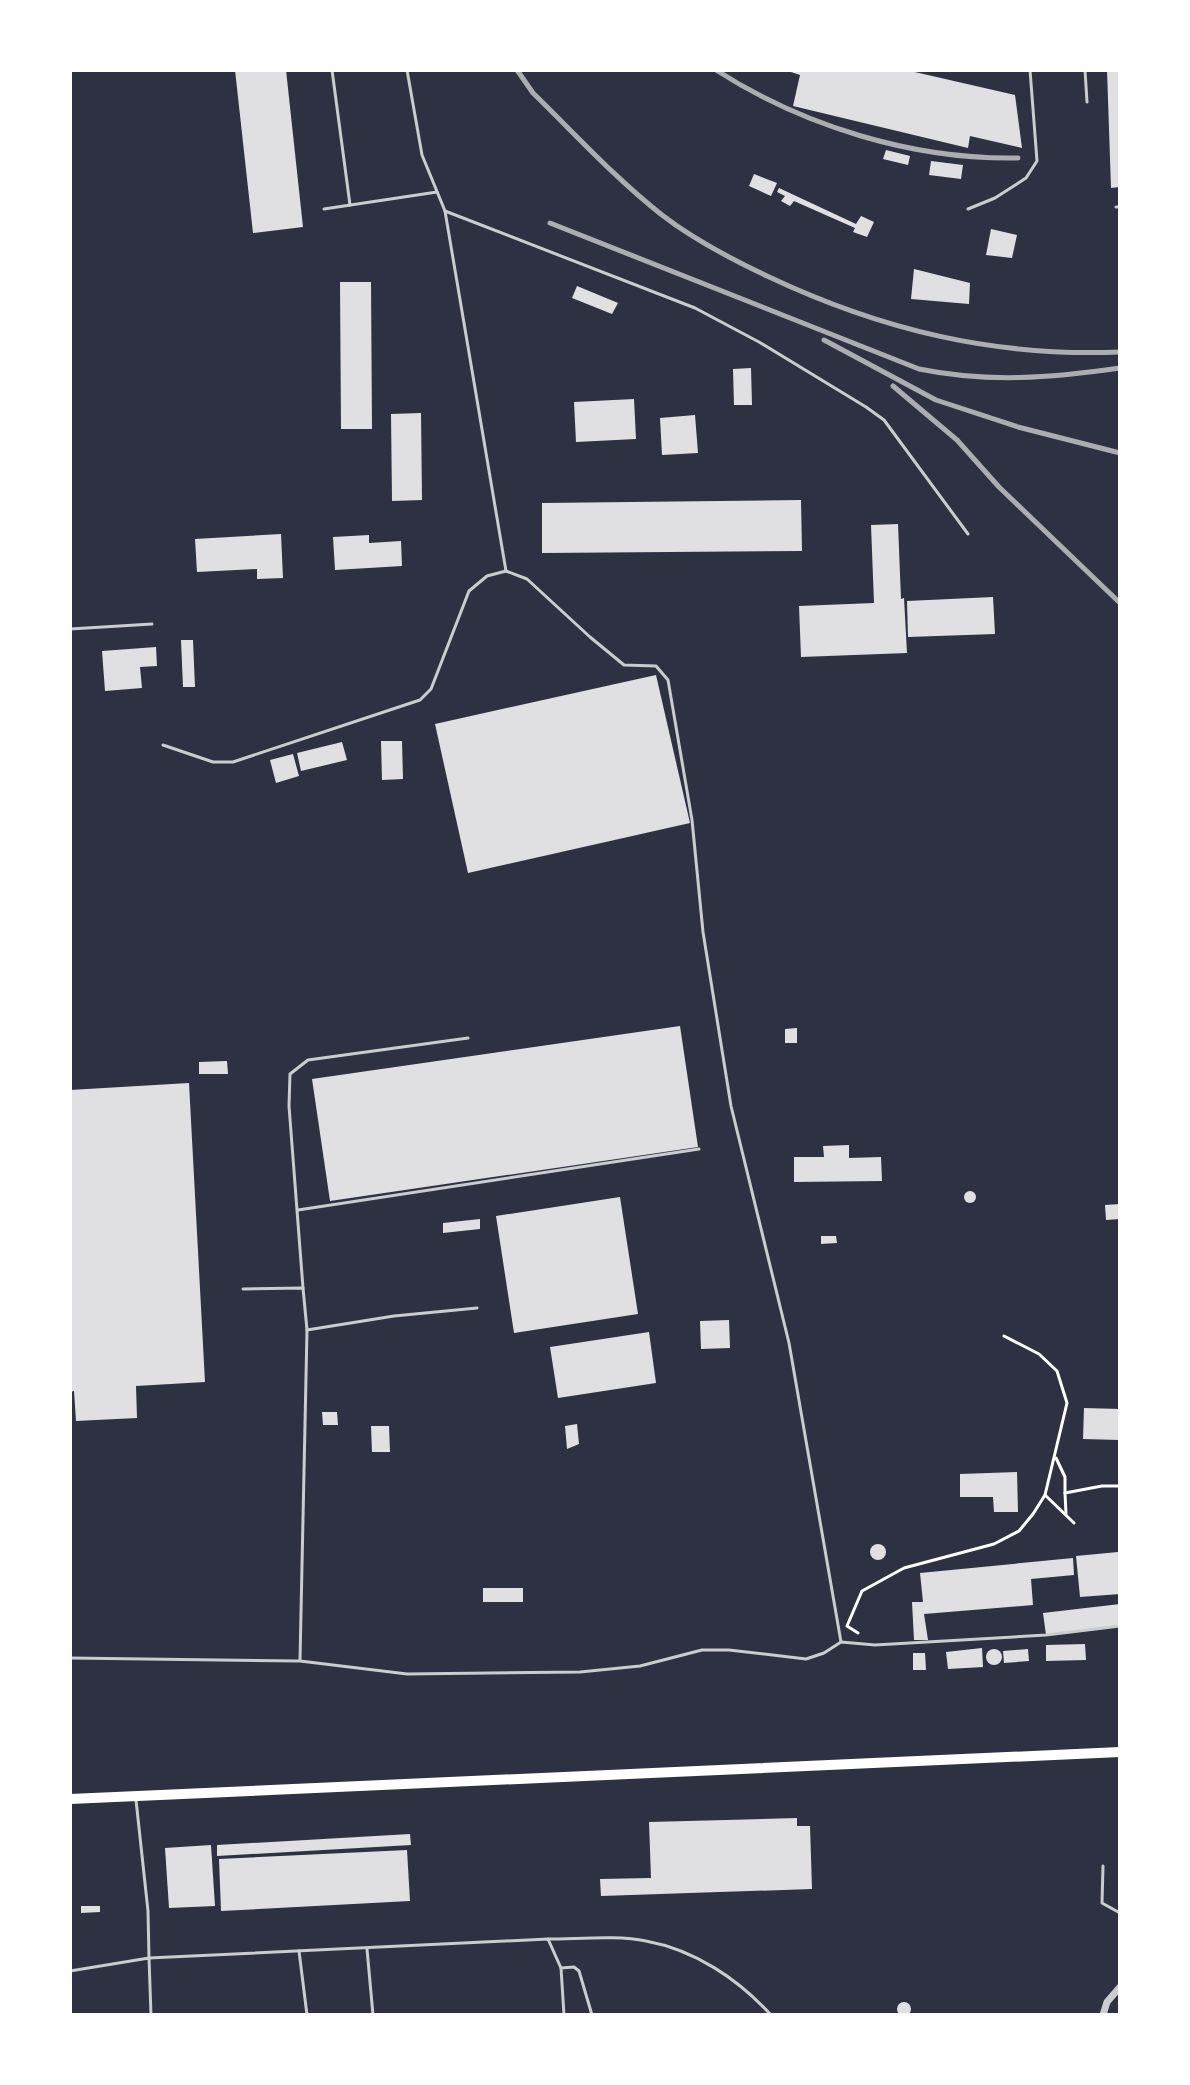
<svg xmlns="http://www.w3.org/2000/svg" width="1190" height="2085" viewBox="0 0 1190 2085" font-family="Mulish,sans-serif">
	<rect width="100%" height="100%" fill="#2d3142"/>
	<!-- building -->
	<g fill="#e0e0e3">
		<polygon points="235,70 286,70 303,227 253,233"/>
		<polygon points="785,70 906,70 1015,95 1022,148 970,136 968,148 793,106 800,75"/>
		<polygon points="1107,70 1120,70 1120,187 1111,188"/>
		<polygon points="886,150 910,156 908,165 883,159"/>
		<polygon points="931,161 963,165 961,179 929,175"/>
		<polygon points="754,174 777,183 771,196 749,186"/>
		<polygon points="779,188 856,224 861,216 874,222 867,237 853,232 855,228 794,201 790,206 781,201 785,196 777,192"/>
		<polygon points="991,229 1017,235 1012,258 986,255"/>
		<polygon points="914,269 970,283 969,304 911,299"/>
		<polygon points="340,282 371,282 372,429 341,429"/>
		<polygon points="577,286 618,303 612,314 572,298"/>
		<polygon points="751,368 752,405 734,405 733,369"/>
		<polygon points="634,399 636,439 576,442 574,402"/>
		<polygon points="421,413 422,500 392,501 391,414"/>
		<polygon points="695,415 698,453 662,455 660,418"/>
		<polygon points="801,500 802,551 542,553 542,503"/>
		<polygon points="898,524 901,599 904,598 907,653 801,657 799,606 874,603 871,525"/>
		<polygon points="281,534 283,578 257,579 257,569 197,572 195,539"/>
		<polygon points="369,535 369,543 401,541 402,566 335,570 333,537"/>
		<polygon points="993,597 995,634 908,637 907,601"/>
		<polygon points="181,640 193,640 195,687 183,687"/>
		<polygon points="156,647 157,666 140,667 142,688 105,691 102,651"/>
		<polygon points="656,675 690,823 468,873 435,724"/>
		<polygon points="381,741 402,741 403,779 382,780"/>
		<polygon points="342,742 347,760 301,771 297,753"/>
		<polygon points="293,754 299,776 276,783 270,760"/>
		<polygon points="680,1026 698,1147 330,1201 312,1079"/>
		<polygon points="797,1028 797,1043 785,1043 785,1029"/>
		<polygon points="227,1061 228,1074 199,1074 199,1062"/>
		<polygon points="189,1083 205,1382 136,1386 137,1418 76,1421 74,1391 70,1392 70,1090"/>
		<polygon points="849,1145 849,1158 881,1157 882,1181 794,1182 794,1157 824,1157 823,1146"/>
		<circle cx="970" cy="1197" r="6"/>
		<polygon points="620,1197 638,1314 514,1333 496,1216"/>
		<polygon points="1120,1204 1120,1219 1106,1220 1105,1205"/>
		<polygon points="480,1219 480,1229 443,1233 443,1223"/>
		<polygon points="821,1236 836,1236 837,1243 821,1244"/>
		<polygon points="729,1320 730,1348 701,1349 700,1321"/>
		<polygon points="649,1332 656,1383 558,1398 550,1347"/>
		<polygon points="1084,1408 1120,1409 1120,1440 1083,1439"/>
		<polygon points="322,1412 337,1412 338,1425 323,1425"/>
		<polygon points="577,1424 579,1444 567,1449 565,1426"/>
		<polygon points="371,1426 389,1426 390,1452 372,1452"/>
		<polygon points="1017,1472 1018,1512 994,1512 993,1497 960,1497 960,1474"/>
		<circle cx="878" cy="1552" r="8"/>
		<polygon points="1118,1552 1120,1594 1080,1597 1076,1556"/>
		<polygon points="1073,1558 1074,1575 1031,1579 1033,1605 924,1614 928,1640 914,1640 912,1602 923,1602 920,1573"/>
		<rect x="483" y="1588" width="40" height="14"/>
		<polygon points="1120,1604 1120,1626 1046,1635 1043,1613"/>
		<polygon points="1085,1644 1086,1660 1046,1661 1046,1645"/>
		<polygon points="982,1648 983,1667 948,1669 946,1652"/>
		<circle cx="994" cy="1657" r="8"/>
		<polygon points="1028,1649 1029,1661 1004,1663 1003,1651"/>
		<polygon points="913,1653 925,1653 926,1670 913,1670"/>
		<polygon points="797,1818 797,1826 810,1826 812,1889 601,1896 600,1879 651,1878 649,1822"/>
		<polygon points="410,1834 411,1845 217,1856 217,1845"/>
		<polygon points="211,1845 215,1906 169,1908 165,1848"/>
		<polygon points="407,1850 410,1901 221,1911 219,1859"/>
		<polygon points="81,1906 100,1906 100,1912 81,1913"/>
		<circle cx="904" cy="2009" r="7"/>
	</g>
	<g fill="none" stroke-linecap="round" stroke-linejoin="round">
		<!-- path -->
		<g stroke="#fff" stroke-width="3">
			<polyline points="1056,1458 1065,1477 1065,1493"/>
			<polyline points="1045,1495 1074,1523"/>
			<polyline points="1066,1514 1065,1493 1102,1486 1120,1486"/>
			<polyline points="858,1633 847,1626 862,1591 904,1568 994,1544 1019,1531 1033,1514 1045,1495 1067,1403 1057,1371 1039,1354 1004,1336"/>
		</g>
		<!-- service -->
		<g stroke="#caccd0" stroke-width="3">
			<polyline points="332,70 350,205"/>
			<polyline points="407,70 422,155 445,211 506,571"/>
			<polyline points="1085,70 1087,102"/>
			<polyline points="1116,207 1120,207"/>
			<polyline points="324,209 437,192"/>
			<polyline points="968,209 995,198 1026,178 1037,161 1030,70"/>
			<polyline points="445,211 695,308 759,342 866,407 884,420 968,534"/>
			<polyline points="70,629 152,624"/>
			<polyline points="163,745 213,762 233,762 420,700 431,689 469,591 487,576 506,571 527,579 590,637 624,665 656,666 668,680 692,820 703,932 731,1106 789,1343 841,1642"/>
			<polyline points="298,1210 699,1149"/>
			<polyline points="303,1288 289,1106 290,1074 308,1060 468,1038"/>
			<polyline points="243,1289 303,1288 307,1330 300,1660"/>
			<polyline points="307,1330 394,1316 477,1308"/>
			<polyline points="70,1658 300,1661 407,1674 580,1672 640,1666 702,1650 729,1650 806,1659 824,1653 841,1642 875,1645 1046,1635 1120,1626"/>
			<polyline points="136,1800 148,1911 149,1958 548,1939 561,1968 564,2015"/>
			<polyline points="1103,1866 1102,1903 1120,1913"/>
			<path d="M548 1939C577 1939 619 1935 646 1941 695 1950 738 1979 771 2015"/>
			<polyline points="367,1949 373,2015"/>
			<polyline points="299,1951 307,2015"/>
			<polyline points="561,1968 574,1967 579,1971 592,2015"/>
			<polyline points="70,1971 149,1958 151,2015"/>
		</g>
		<!-- minor -->
		<polyline stroke="#caccd0" stroke-width="7" points="1103,2015 1107,2002 1120,1987"/>
		<!-- secondary -->
		<polyline stroke="#fff" stroke-width="10" points="70,1799 1120,1752"/>
		<!-- rail -->
		<g stroke="#abadb3" stroke-width="5">
			<path d="M517 70 533 93C575 134 616 179 662 215 693 239 731 259 767 276 881 330 994 357 1120 352"/>
			<path d="M716 70C803 126 913 160 1018 158"/>
			<path d="M550 223 919 369C988 383 1051 378 1120 368"/>
			<polyline points="824,340 936,400 1018,427 1120,453"/>
			<polyline points="893,386 957,440 999,487 1120,603"/>
		</g>
	</g>
	<!-- border -->
	<rect width="1190" height="2085" fill="none" stroke="#ffffff" stroke-width="144"/>
</svg>
